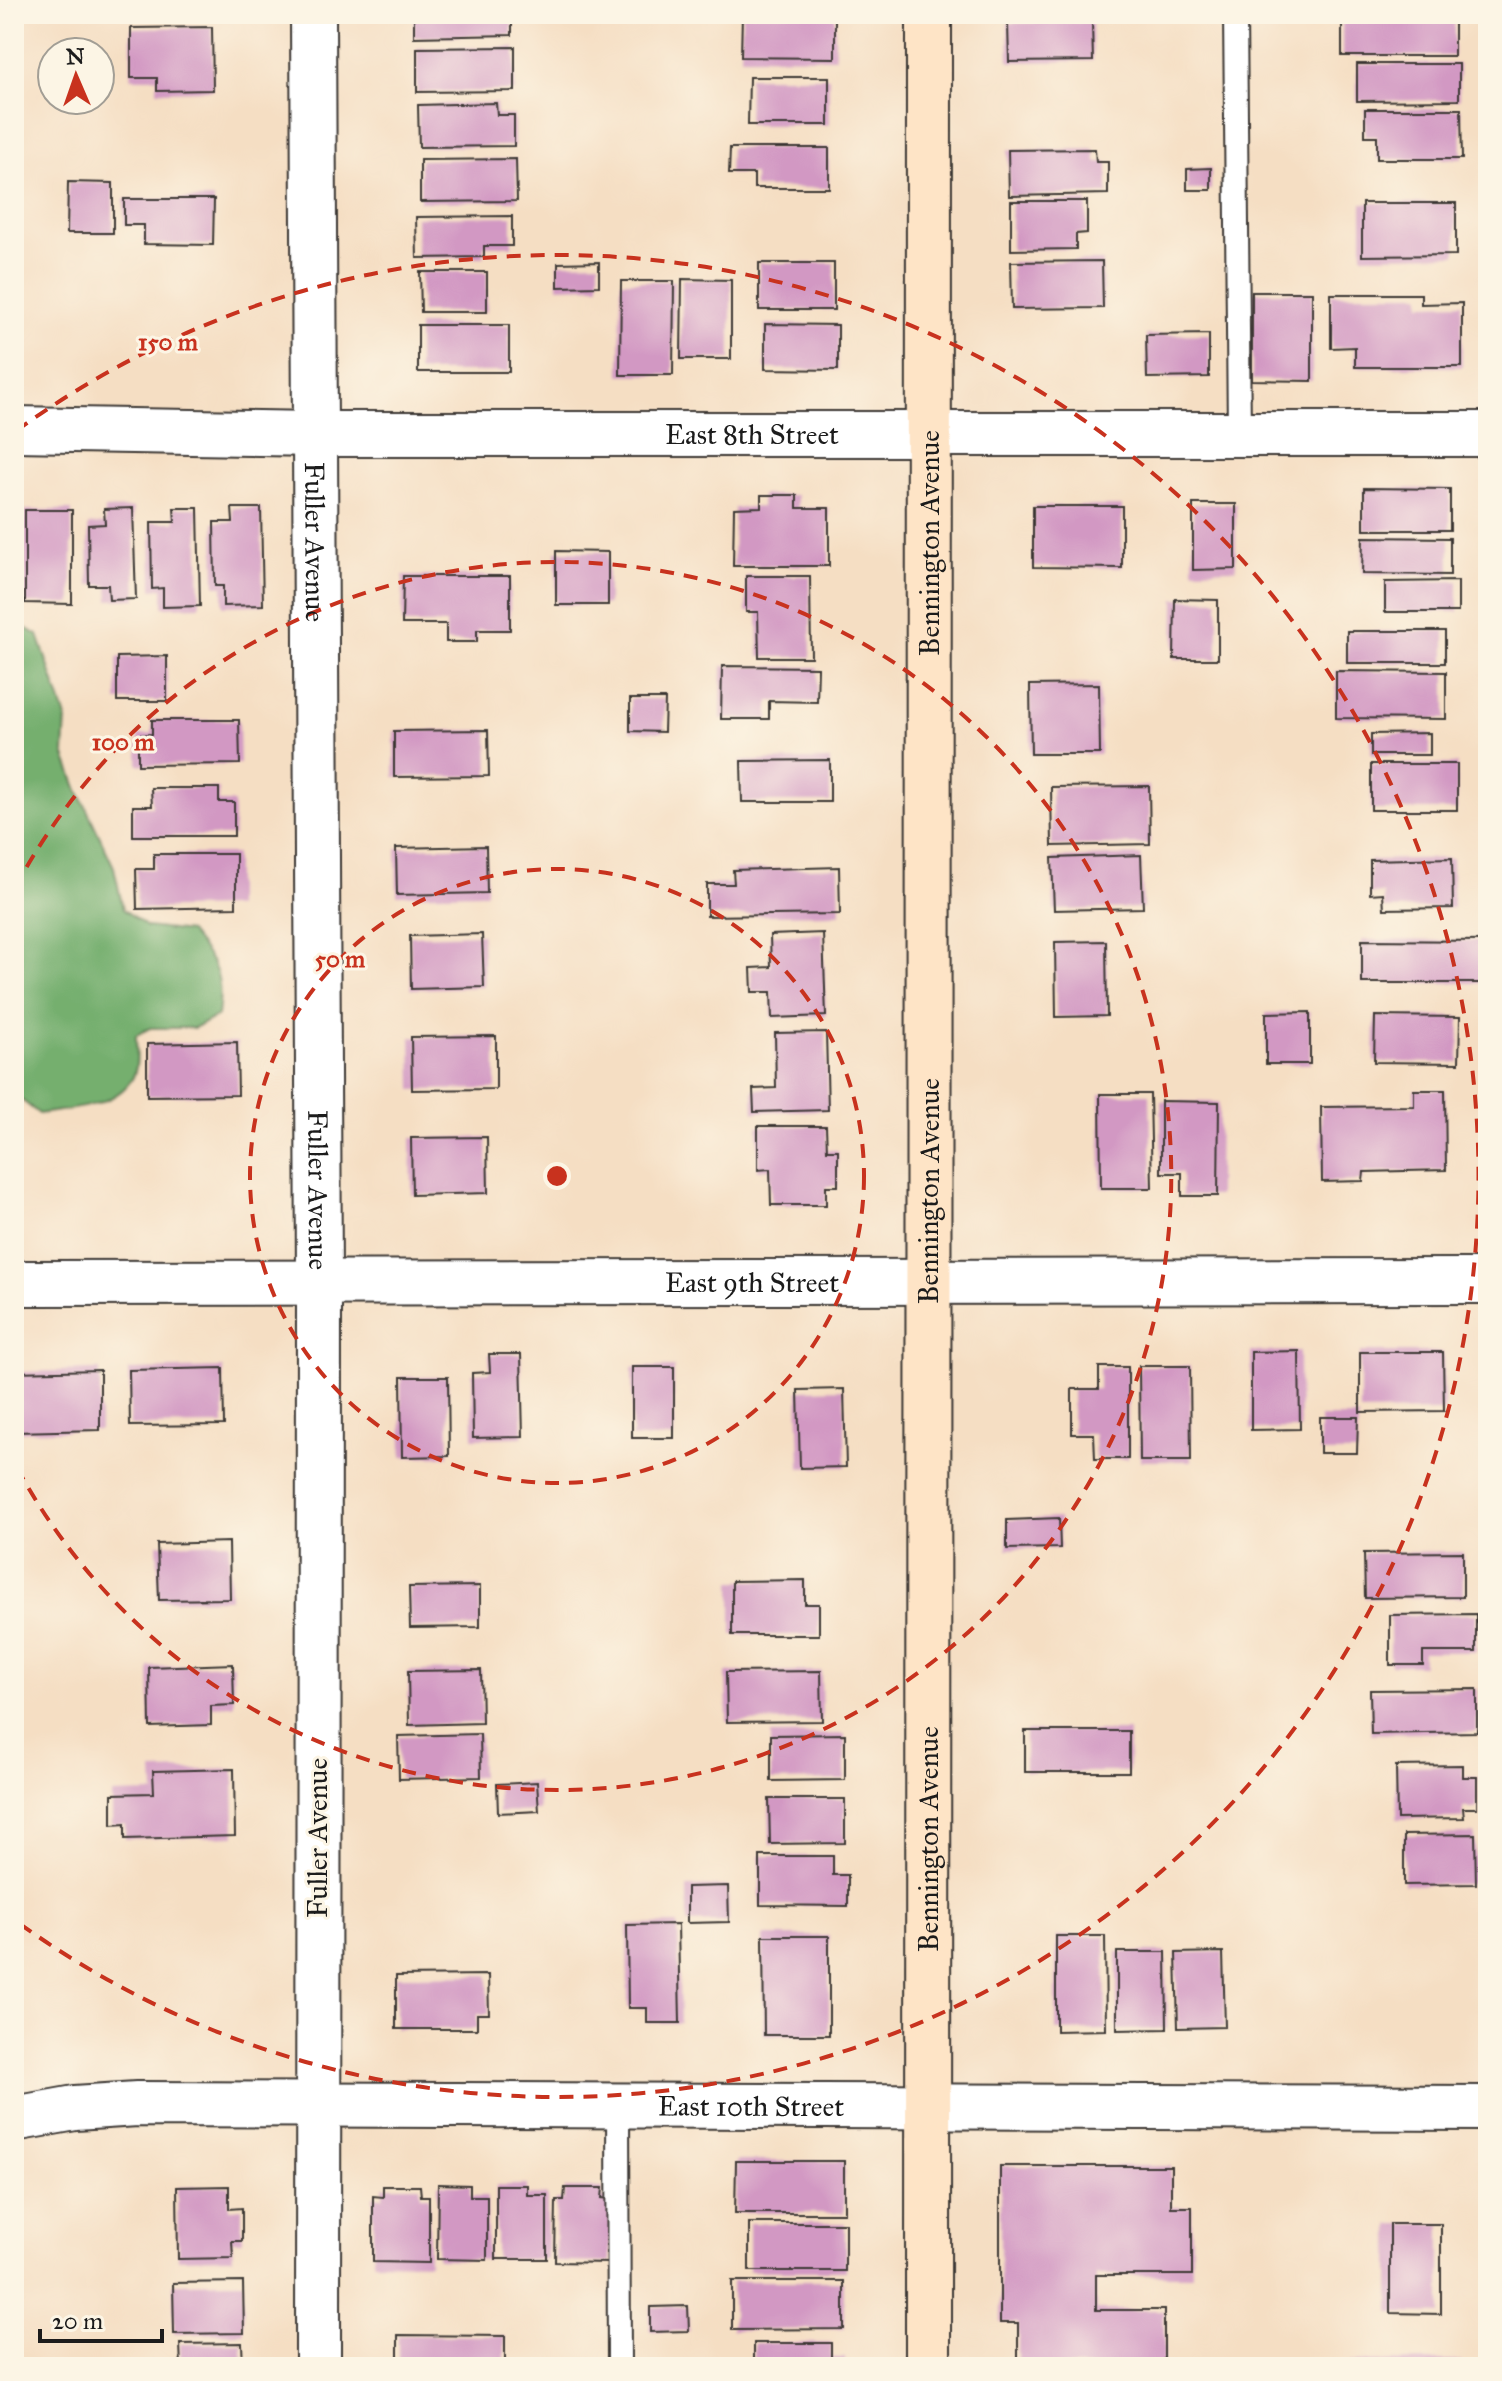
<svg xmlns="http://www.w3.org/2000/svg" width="1502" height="2381" viewBox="0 0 1502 2381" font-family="'IM FELL Great Primer',serif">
	<rect width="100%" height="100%" fill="#fcf5e5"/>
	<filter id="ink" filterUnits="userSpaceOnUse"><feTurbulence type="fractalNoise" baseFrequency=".0125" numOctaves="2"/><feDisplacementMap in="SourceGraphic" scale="16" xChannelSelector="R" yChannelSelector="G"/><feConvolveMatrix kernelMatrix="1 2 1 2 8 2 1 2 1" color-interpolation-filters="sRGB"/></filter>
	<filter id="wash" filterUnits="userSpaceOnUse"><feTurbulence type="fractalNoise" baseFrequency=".006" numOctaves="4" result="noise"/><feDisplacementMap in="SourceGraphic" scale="32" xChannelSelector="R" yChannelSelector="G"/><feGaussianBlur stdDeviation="1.8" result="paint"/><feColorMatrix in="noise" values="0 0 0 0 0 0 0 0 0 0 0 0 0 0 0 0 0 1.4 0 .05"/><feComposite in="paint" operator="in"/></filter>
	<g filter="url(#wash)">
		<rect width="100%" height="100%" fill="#f5dec3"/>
		<!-- forest -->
		<path fill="#75af6e" stroke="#486645" stroke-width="2" d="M14 622 38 635 66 718 64 753 78 790 114 867 123 909 147 927 189 932C215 965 224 972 218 1016L194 1028H150L136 1035C136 1049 139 1067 132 1079 114 1108 69 1109 39 1114L14 1094Z"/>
		<g id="blocks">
			<!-- building -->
			<g fill="#d298c3">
				<polygon points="414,14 512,14 512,35 414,37"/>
				<polygon points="742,14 835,14 835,58 741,57"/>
				<rect x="1342" y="15" width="112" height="41"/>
				<polygon points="1092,22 1093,61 1009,62 1008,23"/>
				<polygon points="212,27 213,90 157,91 157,78 131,78 131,28"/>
				<polygon points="515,47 515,91 417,92 417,48"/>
				<polygon points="1357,64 1459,64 1459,100 1357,101"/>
				<polygon points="749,77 829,77 829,125 748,125"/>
				<polygon points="496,103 497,115 514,115 514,146 419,147 418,105"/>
				<polygon points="1365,109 1461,109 1462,159 1377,159 1377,136 1365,136"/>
				<polygon points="730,148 829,148 829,188 754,188 754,174 729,174"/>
				<polygon points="1095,149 1096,162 1108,162 1108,194 1009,196 1008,150"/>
				<polygon points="516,159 517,201 420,202 420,160"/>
				<polygon points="1211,168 1211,190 1187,190 1187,169"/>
				<polygon points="68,182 113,183 113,233 67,233"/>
				<polygon points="124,199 214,199 213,245 144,244 144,225 124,225"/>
				<polygon points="1011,201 1087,201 1087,233 1076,234 1076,249 1011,250"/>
				<polygon points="1362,203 1456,203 1456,255 1362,256"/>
				<polygon points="512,216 512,246 484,246 484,257 417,258 416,217"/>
				<polygon points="1102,261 1103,308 1012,309 1011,262"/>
				<polygon points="599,262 599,286 558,287 558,263"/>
				<rect x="759" y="263" width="75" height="47"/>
				<polygon points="420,272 487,272 487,312 421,312"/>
				<polygon points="682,279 731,280 731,359 681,359"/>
				<polygon points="621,281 674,281 673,375 620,375"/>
				<polygon points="1252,292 1312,292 1312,381 1252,380"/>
				<polygon points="1331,294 1421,294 1421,304 1462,303 1462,367 1355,367 1355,347 1331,348"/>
				<polygon points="765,324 838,325 838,370 765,369"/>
				<rect x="418" y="325" width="91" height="47"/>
				<polygon points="1209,334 1209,377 1147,378 1146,335"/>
				<polygon points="1364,488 1450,489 1450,530 1364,530"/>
				<polygon points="761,495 797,495 797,508 829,508 829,566 733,566 734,508 761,507"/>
				<polygon points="1193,504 1236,504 1236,569 1193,570"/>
				<polygon points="1033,506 1122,506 1122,568 1033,567"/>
				<polygon points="133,508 136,599 109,600 108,585 89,585 88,525 105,524 104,509"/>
				<polygon points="174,508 198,508 200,606 163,607 163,588 152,589 151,522 175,522"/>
				<polygon points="232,508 261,508 263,605 223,606 223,586 215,586 214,522 233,522"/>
				<polygon points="25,510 72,510 72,604 25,603"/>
				<polygon points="1363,537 1450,538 1450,575 1362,574"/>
				<polygon points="556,551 608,552 608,605 556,605"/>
				<polygon points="403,576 510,576 510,630 477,630 477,642 446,642 446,624 402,624"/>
				<polygon points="746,576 810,576 811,657 759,657 758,612 746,612"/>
				<polygon points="1458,581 1458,612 1385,612 1385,582"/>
				<polygon points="1175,599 1218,600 1218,659 1174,659"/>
				<rect x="1347" y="631" width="98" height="32"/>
				<polygon points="167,656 167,701 117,701 117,657"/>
				<polygon points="722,666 818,667 817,702 769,701 769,719 721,719"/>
				<polygon points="1336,671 1446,672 1446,719 1336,718"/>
				<polygon points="1099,684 1100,754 1031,754 1030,685"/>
				<polygon points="630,699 665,699 664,732 630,731"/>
				<polygon points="152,720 239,720 240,764 138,765 138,735 152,734"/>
				<polygon points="488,730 489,776 394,777 394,731"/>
				<polygon points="1430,733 1430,755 1371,755 1371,734"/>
				<polygon points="830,760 830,802 742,802 741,761"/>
				<rect x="1371" y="764" width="86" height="46"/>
				<polygon points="1149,786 1150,844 1052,846 1051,787"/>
				<polygon points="151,788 219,788 219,802 234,802 234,836 133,836 133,806 152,806"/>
				<polygon points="486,846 487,893 397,895 396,848"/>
				<polygon points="154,854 236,854 236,907 137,909 136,869 154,869"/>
				<polygon points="1141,855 1143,908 1054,910 1052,858"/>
				<polygon points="1452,858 1453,908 1384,909 1383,893 1370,894 1370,860"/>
				<polygon points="839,867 840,914 707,916 707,884 734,884 733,870"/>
				<polygon points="823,933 826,1016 772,1018 771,992 752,992 751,968 771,967 770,935"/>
				<polygon points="482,934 484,987 411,989 410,936"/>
				<polygon points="1362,940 1488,941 1488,983 1362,983"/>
				<polygon points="1106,941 1107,1016 1056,1017 1055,942"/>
				<polygon points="1310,1012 1310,1064 1266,1064 1266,1013"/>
				<polygon points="1375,1016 1460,1017 1459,1063 1374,1062"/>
				<polygon points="826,1032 828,1110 754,1112 753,1089 776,1088 775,1033"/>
				<polygon points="496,1036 496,1089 412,1090 411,1037"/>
				<polygon points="237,1042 238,1095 147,1096 147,1044"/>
				<polygon points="1414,1090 1445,1090 1446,1170 1364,1172 1363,1181 1322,1182 1321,1107 1414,1106"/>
				<polygon points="1100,1094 1150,1094 1152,1188 1101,1188"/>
				<polygon points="1161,1101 1219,1102 1218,1196 1182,1196 1182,1173 1161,1173"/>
				<polygon points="758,1126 826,1126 827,1150 838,1150 838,1186 826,1186 826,1205 771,1205 770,1169 758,1170"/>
				<polygon points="487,1137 488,1193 412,1195 411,1138"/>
				<polygon points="1299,1351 1300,1429 1251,1430 1251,1352"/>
				<polygon points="1360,1352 1443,1352 1444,1411 1360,1412"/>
				<polygon points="489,1354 521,1354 523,1437 473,1438 472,1373 490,1372"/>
				<polygon points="1139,1366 1190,1366 1191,1461 1140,1461"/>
				<rect x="632" y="1367" width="42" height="71"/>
				<polygon points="1099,1367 1128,1367 1128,1459 1095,1459 1094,1434 1072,1434 1072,1389 1099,1389"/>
				<polygon points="223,1368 224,1425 130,1426 129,1370"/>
				<polygon points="100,1370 100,1430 14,1432 14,1372"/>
				<polygon points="401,1377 448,1377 449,1456 402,1457"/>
				<polygon points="844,1389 846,1467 800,1468 798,1390"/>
				<polygon points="1320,1417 1358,1417 1357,1453 1320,1453"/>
				<polygon points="1059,1518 1060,1548 1007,1549 1007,1520"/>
				<polygon points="229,1542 230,1599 159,1600 157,1544"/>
				<polygon points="1463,1552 1463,1597 1365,1598 1364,1553"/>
				<polygon points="805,1580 805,1604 819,1604 819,1635 732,1635 732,1581"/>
				<polygon points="480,1586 480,1627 410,1628 409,1587"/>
				<polygon points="1476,1614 1476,1652 1423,1652 1423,1665 1390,1665 1390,1615"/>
				<polygon points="233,1664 234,1705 211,1706 211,1725 150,1727 149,1667"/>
				<polygon points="481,1670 482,1723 409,1725 408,1671"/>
				<polygon points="821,1671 822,1721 727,1722 726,1672"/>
				<polygon points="1477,1689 1477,1732 1371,1734 1370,1690"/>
				<rect x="1025" y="1731" width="104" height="41"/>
				<polygon points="480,1734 481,1777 399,1779 398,1736"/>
				<polygon points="845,1734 845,1780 771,1781 771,1735"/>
				<polygon points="1463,1765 1463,1777 1477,1777 1477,1808 1463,1808 1464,1818 1397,1819 1396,1766"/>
				<polygon points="234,1769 235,1836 125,1839 125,1824 112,1825 112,1794 154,1793 153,1771"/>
				<polygon points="537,1782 539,1811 498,1813 497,1784"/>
				<polygon points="769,1799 845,1799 845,1843 770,1844"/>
				<polygon points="1475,1834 1476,1884 1404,1885 1404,1835"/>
				<polygon points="760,1856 833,1856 833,1875 848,1875 848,1906 760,1905"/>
				<polygon points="728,1886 729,1922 687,1923 687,1887"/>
				<polygon points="678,1924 680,2023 647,2023 647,2008 628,2008 627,1925"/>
				<polygon points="763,1936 829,1936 829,2035 764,2035"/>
				<polygon points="1056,1936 1105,1936 1106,2030 1056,2031"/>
				<polygon points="1117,1952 1166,1952 1167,2029 1117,2030"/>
				<polygon points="1223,1952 1225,2027 1178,2028 1176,1953"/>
				<polygon points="488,1975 489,2014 477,2014 477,2029 396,2029 396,1976"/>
				<polygon points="736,2161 844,2161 844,2213 735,2213"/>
				<polygon points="1000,2166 1171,2166 1171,2207 1192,2207 1192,2275 1096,2275 1096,2310 1164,2310 1164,2367 1018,2367 1018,2323 1000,2323"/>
				<polygon points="438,2184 470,2185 470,2196 487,2196 487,2260 437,2259"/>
				<polygon points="496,2185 527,2185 527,2195 547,2195 547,2259 496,2259"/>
				<polygon points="229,2186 229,2209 242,2208 242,2241 232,2241 233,2258 178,2259 177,2187"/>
				<polygon points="383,2186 420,2186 421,2196 429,2196 429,2263 373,2262 373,2196 383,2197"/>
				<polygon points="565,2188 603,2188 602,2198 611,2199 610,2263 555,2262 556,2200 564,2200"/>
				<rect x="749" y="2223" width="96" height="48"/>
				<polygon points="1390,2224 1441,2224 1441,2314 1390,2313"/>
				<polygon points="732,2281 844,2281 844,2329 732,2330"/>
				<polygon points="243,2282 244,2333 174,2334 173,2283"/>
				<polygon points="688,2306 689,2331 650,2332 650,2307"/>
				<polygon points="398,2335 505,2336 505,2367 398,2367"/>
				<polygon points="242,2343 243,2367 181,2367 180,2344"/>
				<polygon points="754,2343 831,2343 831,2358 845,2358 845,2367 754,2367"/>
				<polygon points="1462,2361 1462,2367 1350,2367 1350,2362"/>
			</g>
		</g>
	</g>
	<g filter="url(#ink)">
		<use href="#blocks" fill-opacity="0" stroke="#3d3935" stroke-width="2"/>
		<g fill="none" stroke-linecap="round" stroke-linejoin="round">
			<!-- lane casing -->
			<g stroke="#3d3935" stroke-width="26">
				<g id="lane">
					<polyline points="1235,14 1239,433"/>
					<polyline points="618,2105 619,2367"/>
				</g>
			</g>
			<!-- street casing -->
			<g stroke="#3d3935" stroke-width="48">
				<g id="street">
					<path id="s1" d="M313 14 319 1282 318 2367"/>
					<path id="s2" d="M14 429 315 434H1488"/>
					<path id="s3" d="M14 1283 1488 1281"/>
					<path id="s4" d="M14 2119 75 2108 137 2104 1488 2108"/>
				</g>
			</g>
			<!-- secondary casing -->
			<g stroke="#3d3935" stroke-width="48">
				<g id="secondary">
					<path id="s5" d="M928 2367 929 14"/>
				</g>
			</g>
			<!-- lane -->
			<use href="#lane" stroke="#fff" stroke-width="22"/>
			<!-- street -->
			<use href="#street" stroke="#fff" stroke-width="44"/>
			<!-- secondary -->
			<use href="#secondary" stroke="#fee4c6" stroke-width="44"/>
		</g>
	</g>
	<!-- distance rings -->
	<g fill="none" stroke="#c8321e" stroke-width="4" stroke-dasharray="14 10">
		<circle cx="557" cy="1176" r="307"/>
		<path d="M15 888A614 614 0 1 1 15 1464"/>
		<path d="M16 431A921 921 0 1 1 16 1921"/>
	</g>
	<g text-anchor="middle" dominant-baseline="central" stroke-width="6" stroke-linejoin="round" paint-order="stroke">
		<!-- street labels -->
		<g font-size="28" fill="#1c1c1c" stroke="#fcf5e5">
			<text stroke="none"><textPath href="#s2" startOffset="738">East 8th Street</textPath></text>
			<text stroke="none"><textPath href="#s1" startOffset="528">Fuller Avenue</textPath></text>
			<text stroke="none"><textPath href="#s5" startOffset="1824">Bennington Avenue</textPath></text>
			<text stroke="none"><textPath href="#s1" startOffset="1176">Fuller Avenue</textPath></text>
			<text stroke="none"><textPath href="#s5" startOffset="1176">Bennington Avenue</textPath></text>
			<text stroke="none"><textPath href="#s3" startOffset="738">East 9th Street</textPath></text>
			<text transform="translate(317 1838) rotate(-90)">Fuller Avenue</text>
			<text stroke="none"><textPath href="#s5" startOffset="528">Bennington Avenue</textPath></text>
			<text stroke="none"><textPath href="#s4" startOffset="738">East 10th Street</textPath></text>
		</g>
	</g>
	<circle cx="557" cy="1176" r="12" fill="#c8321e" stroke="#fcf5e5" stroke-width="4"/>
	<g font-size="24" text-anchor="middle" font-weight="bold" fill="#c8321e" stroke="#fcf5e5" stroke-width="6" stroke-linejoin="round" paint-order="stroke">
		<text x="168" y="350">150 m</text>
		<text x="123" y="750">100 m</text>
		<text x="340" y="967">50 m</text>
	</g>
	<!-- margin -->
	<rect width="1502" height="2381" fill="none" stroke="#fcf5e5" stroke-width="48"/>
	<!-- north arrow -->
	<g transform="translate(76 76) rotate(358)"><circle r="38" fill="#fcf5e5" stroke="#a29e95" stroke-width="2"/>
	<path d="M0-6L14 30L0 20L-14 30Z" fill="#c8321e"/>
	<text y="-12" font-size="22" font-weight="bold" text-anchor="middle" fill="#1c1c1c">N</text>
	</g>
	<!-- scale -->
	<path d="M40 2329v12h122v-12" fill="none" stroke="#1c1c1c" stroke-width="4"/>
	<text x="52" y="2329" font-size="24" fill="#1c1c1c" stroke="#fcf5e5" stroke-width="6" paint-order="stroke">20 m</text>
</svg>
